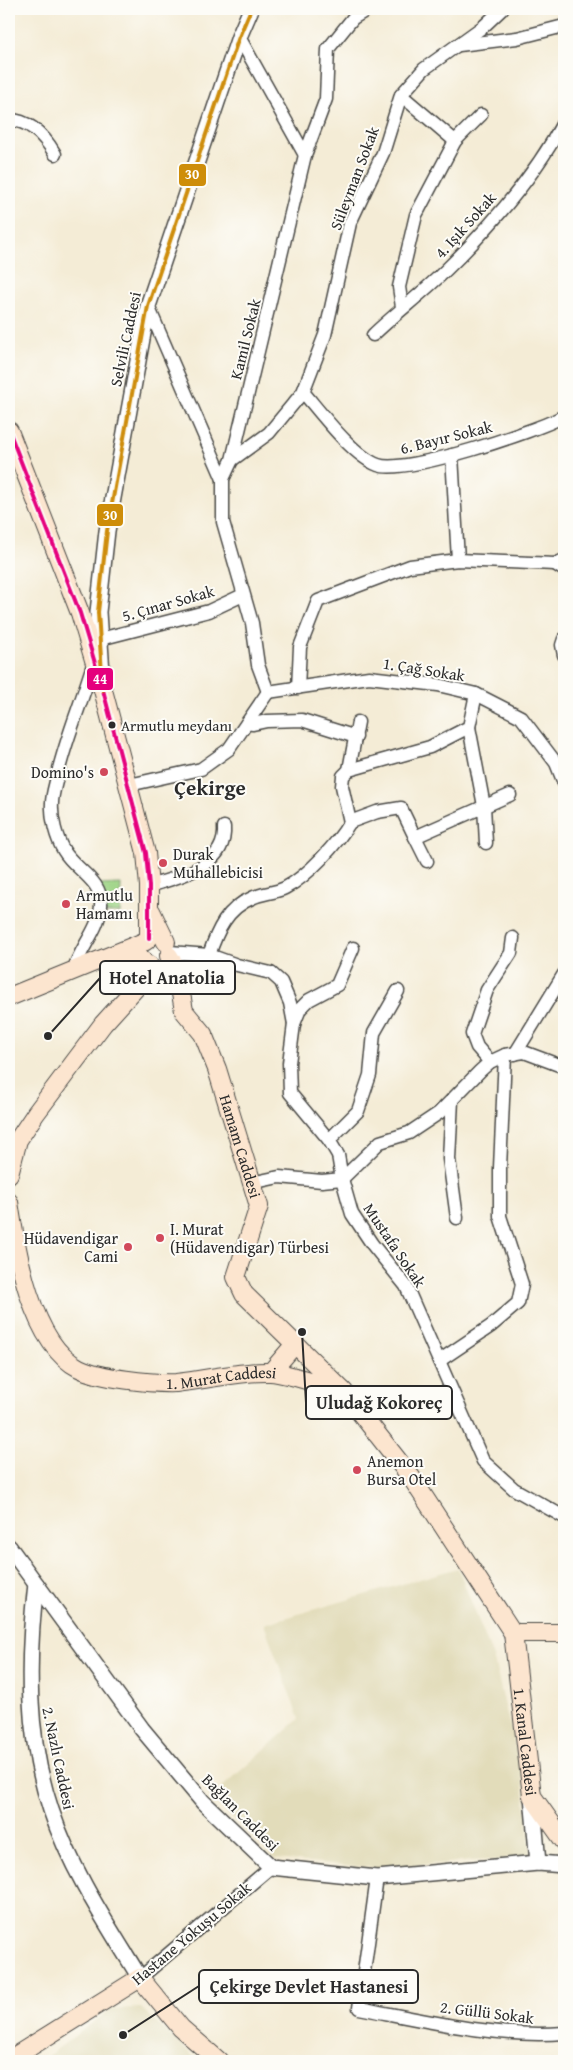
<svg xmlns="http://www.w3.org/2000/svg" width="573" height="2070" viewBox="0 0 573 2070" font-family="'Gentium Book Plus',serif">
	<rect width="100%" height="100%" fill="#fdfcf7"/>
	<filter id="ink" filterUnits="userSpaceOnUse"><feTurbulence type="fractalNoise" baseFrequency=".02" numOctaves="2"/><feDisplacementMap in="SourceGraphic" scale="10" xChannelSelector="R" yChannelSelector="G"/><feConvolveMatrix kernelMatrix="1 2 1 2 8 2 1 2 1" color-interpolation-filters="sRGB"/></filter>
	<filter id="wash" filterUnits="userSpaceOnUse"><feTurbulence type="fractalNoise" baseFrequency=".0096" numOctaves="4" result="noise"/><feDisplacementMap in="SourceGraphic" scale="20" xChannelSelector="R" yChannelSelector="G"/><feGaussianBlur stdDeviation="1.12" result="paint"/><feColorMatrix in="noise" values="0 0 0 0 0 0 0 0 0 0 0 0 0 0 0 0 0 1.4 0 .05"/><feComposite in="paint" operator="in"/></filter>
	<g filter="url(#wash)">
		<rect width="100%" height="100%" fill="#f4ecd6"/>
		<!-- built -->
		<g fill="#e2dcba">
			<polygon points="458,1568 493,1657 522,1774 531,1857 377,1868 276,1859 211,1797 299,1719 264,1624"/>
			<polygon points="141,2008 198,2061 41,2061 111,2009"/>
		</g>
		<!-- green -->
		<polygon fill="#9cd384" stroke="#647f58" points="121,884 120,913 99,913 95,885"/>
	</g>
	<g filter="url(#ink)">
		<g fill="none" stroke-linecap="round" stroke-linejoin="round">
			<!-- minor casing -->
			<g stroke="#494845" stroke-width="15">
				<g id="minor">
					<polyline points="239,37 305,155"/>
					<polyline points="459,45 517,38 564,26"/>
					<polyline points="401,95 455,141 416,215 399,287 402,307"/>
					<path d="M9 120C30 120 45 137 55 154"/>
					<polyline points="455,141 481,115"/>
					<polyline points="148,306 223,479"/>
					<path d="M373 335C397 312 423 293 447 269 491 226 535 176 564 121"/>
					<path d="M303 392C321 413 353 456 378 465 405 475 537 431 564 416"/>
					<polyline points="452,455 458,560"/>
					<polyline points="232,460 269,433 303,392 325,335 350,223 383,153 401,95 424,69 484,26 502,9"/>
					<polyline points="564,560 555,564 564,570"/>
					<polyline points="100,639 209,611 243,595"/>
					<polyline points="564,639 562,645 564,655"/>
					<polyline points="298,688 300,647 318,601 410,566 458,560 555,564"/>
					<polyline points="268,692 258,665 252,623 223,522 223,479 232,460 305,155 326,99 328,49 353,18 368,9"/>
					<polyline points="268,692 369,677 438,685 476,694 521,717 556,763 564,783"/>
					<polyline points="247,723 253,724 267,721 302,720 356,737"/>
					<polyline points="469,727 484,806 486,843"/>
					<polyline points="349,770 430,747 469,727 476,694"/>
					<polyline points="129,785 201,769 229,749 268,692"/>
					<polyline points="350,822 377,812 401,808 415,837 510,795"/>
					<polyline points="415,837 427,861"/>
					<path d="M149 886C178 877 227 867 224 827"/>
					<polyline points="170,952 209,955 237,965 271,973 281,982 290,1003 294,1024 289,1063 290,1093 329,1140 338,1155 342,1179 352,1214 372,1244 406,1286 483,1461 514,1489 564,1517"/>
					<path d="M209 955C217 931 227 908 252 898 262 893 275 893 285 888 308 876 337 844 350 822L342 786 343 776 349 770 358 722"/>
					<path d="M73 972C79 949 99 930 101 906 103 880 75 870 64 851 56 838 51 818 52 803 52 794 56 783 58 773 67 735 83 699 94 661"/>
					<polyline points="294,1024 300,1009 309,1000 337,985 353,948"/>
					<polyline points="515,1054 564,974"/>
					<polyline points="490,1062 477,1047 472,1034 487,990 511,953 513,938"/>
					<polyline points="452,1100 449,1159 457,1218"/>
					<polyline points="329,1140 358,1111 370,1075 374,1033 398,991"/>
					<polyline points="251,1183 279,1177 322,1181 342,1179 380,1142 409,1133 439,1113 480,1071 490,1062 505,1055 524,1052 564,1067"/>
					<polyline points="439,1361 491,1326 518,1303 522,1284 500,1216 500,1168 505,1055"/>
					<path d="M377 1878 359 2008C422 2020 501 2039 564 2033"/>
					<polyline points="140,1978 271,1867"/>
				</g>
			</g>
			<!-- tertiary casing -->
			<g stroke="#494845" stroke-width="18">
				<g id="tertiary">
					<polyline points="102,673 98,612 107,531 148,306 239,37 251,9"/>
					<polyline points="9,1547 142,1729 203,1802 271,1867 377,1878 538,1863 564,1865"/>
					<path d="M36 1584C27 1660 26 1736 51 1810 71 1870 107 1924 140 1978"/>
					<polyline points="532,1796 538,1863"/>
				</g>
			</g>
			<!-- secondary casing -->
			<g stroke="#494845" stroke-width="20">
				<g id="secondary">
					<polyline points="9,431 80,613 103,690 146,853 149,886 149,938"/>
					<polyline points="151,911 166,942"/>
					<path id="s1" d="M169 956 177 970 184 1011 203 1034 217 1069 259 1206 236 1277 244 1294 344 1392 411 1477 513 1633 532 1796 564 1841"/>
					<polyline points="107,965 142,959"/>
					<polyline points="9,997 146,941"/>
					<polyline points="9,1174 18,1140 36,1113 103,1024 141,982 149,965"/>
					<path id="s2" d="M9 1202C16 1249 31 1344 79 1368 99 1378 152 1384 176 1383 207 1380 239 1371 270 1372 289 1373 323 1386 343 1391"/>
					<polyline points="271,1372 295,1344"/>
					<polyline points="513,1633 564,1633"/>
					<polyline points="9,2060 140,1978 181,2028 219,2061"/>
				</g>
			</g>
			<!-- minor -->
			<use href="#minor" stroke="#fff" stroke-width="12"/>
			<!-- tertiary -->
			<use href="#tertiary" stroke="#fff" stroke-width="15"/>
			<!-- secondary -->
			<use href="#secondary" stroke="#fce5cf" stroke-width="18"/>
			<!-- bus-1 casing -->
			<g stroke="#fdfcf7" stroke-width="8">
				<polyline id="bus-1" points="9,431 80,613 103,690 146,853 149,886 149,938"/>
			</g>
			<!-- bus-2 casing -->
			<g stroke="#fdfcf7" stroke-width="8">
				<polyline id="bus-2" points="103,690 98,612 107,531 148,306 239,37 251,9"/>
			</g>
			<!-- bus-1 -->
			<use href="#bus-1" stroke="#e5007d" stroke-width="4"/>
			<!-- bus-2 -->
			<use href="#bus-2" stroke="#ce8d09" stroke-width="4"/>
		</g>
	</g>
	<!-- markers -->
	<circle fill="#2b2b2b" stroke="#fdfcf7" stroke-width="2" cx="112" cy="725" r="4.5"/>
	<g fill="#d1495b" stroke="#fdfcf7" stroke-width="2">
		<circle cx="104" cy="772" r="5"/>
		<circle cx="163" cy="863" r="5"/>
		<circle cx="66" cy="904" r="5"/>
		<circle cx="160" cy="1238" r="5"/>
		<circle cx="128" cy="1247" r="5"/>
		<circle cx="357" cy="1470" r="5"/>
	</g>
	<g text-anchor="middle" dominant-baseline="central" stroke-width="4" stroke-linejoin="round" paint-order="stroke">
		<!-- bus labels -->
		<g font-size="15" fill="#2b2b2b" stroke="#fdfcf7" text-anchor="start">
			<text x="121" y="725">Armutlu meydanı</text>
		</g>
		<!-- street labels -->
		<g font-size="16" fill="#2b2b2b" stroke="#fdfcf7">
			<text transform="translate(354 178) rotate(-69)">Süleyman Sokak</text>
			<text transform="translate(465 225) rotate(-48)">4. Işık Sokak</text>
			<text transform="translate(125 339) rotate(-78)">Selvili Caddesi</text>
			<text transform="translate(245 339) rotate(-76)">Kamil Sokak</text>
			<text transform="translate(446 437) rotate(-14)">6. Bayır Sokak</text>
			<text transform="translate(168 603) rotate(-16)">5. Çınar Sokak</text>
			<text transform="translate(424 669) rotate(9)">1. Çağ Sokak</text>
			<text stroke="none"><textPath href="#s1" startOffset="206">Hamam Caddesi</textPath></text>
			<text transform="translate(395 1245) rotate(56)">Mustafa Sokak</text>
			<text stroke="none"><textPath href="#s2" startOffset="330">1. Murat Caddesi</textPath></text>
			<text stroke="none"><textPath href="#s1" startOffset="906">1. Kanal Caddesi</textPath></text>
			<text transform="translate(59 1758) rotate(78)">2. Nazlı Caddesi</text>
			<text transform="translate(241 1812) rotate(45)">Bağlan Caddesi</text>
			<text transform="translate(191 1933) rotate(-40)">Hastane Yokuşu Sokak</text>
			<text transform="translate(487 2012) rotate(7)">2. Güllü Sokak</text>
		</g>
		<!-- poi labels -->
		<g font-size="16" fill="#2b2b2b" stroke="#fdfcf7" text-anchor="start">
			<text x="94" y="772" text-anchor="end">Domino's</text>
			<text x="173" y="854">Durak<tspan x="173" dy="18">Muhallebicisi</tspan></text>
			<text x="76" y="895">Armutlu<tspan x="76" dy="18">Hamamı</tspan></text>
			<text x="170" y="1229">I. Murat<tspan x="170" dy="18">(Hüdavendigar) Türbesi</tspan></text>
			<text x="118" y="1238" text-anchor="end">Hüdavendigar<tspan x="118" dy="18">Cami</tspan></text>
			<text x="367" y="1461">Anemon<tspan x="367" dy="18">Bursa Otel</tspan></text>
		</g>
		<!-- district labels -->
		<g font-size="21" font-weight="bold" fill="#2b2b2b" stroke="#fdfcf7">
			<text x="210" y="787">Çekirge</text>
		</g>
	</g>
	<!-- callouts -->
	<path fill="none" stroke="#2b2b2b" stroke-width="2" d="M48 1036L100 978M302 1332L306 1403M123 2035L199 1986"/>
	<g fill="#2b2b2b" stroke="#fdfcf7" stroke-width="2">
		<circle cx="48" cy="1036" r="5"/>
		<circle cx="302" cy="1332" r="5"/>
		<circle cx="123" cy="2035" r="5"/>
	</g>
	<g fill="#fdfcf7" stroke="#2b2b2b" stroke-width="2">
		<rect x="100" y="961" width="135" height="33" rx="5"/>
		<rect x="306" y="1386" width="146" height="33" rx="5"/>
		<rect x="199" y="1970" width="219" height="33" rx="5"/>
	</g>
	<g font-size="18" text-anchor="middle" font-weight="bold" fill="#2b2b2b">
		<text x="167" y="984">Hotel Anatolia</text>
		<text x="379" y="1409">Uludağ Kokoreç</text>
		<text x="309" y="1993">Çekirge Devlet Hastanesi</text>
	</g>
	<g stroke="#fdfcf7" stroke-width="2">
		<rect x="178" y="163" width="29" height="24" rx="5" fill="#ce8d09"/>
		<rect x="96" y="503" width="28" height="24" rx="5" fill="#ce8d09"/>
		<rect x="86" y="667" width="28" height="24" rx="5" fill="#e5007d"/>
	</g>
	<g font-size="14" text-anchor="middle" font-weight="bold" fill="#fff">
		<text x="192" y="179">30</text>
		<text x="110" y="520">30</text>
		<text x="100" y="684">44</text>
	</g>
	<!-- margin -->
	<rect width="573" height="2070" fill="none" stroke="#fdfcf7" stroke-width="30"/>
</svg>
